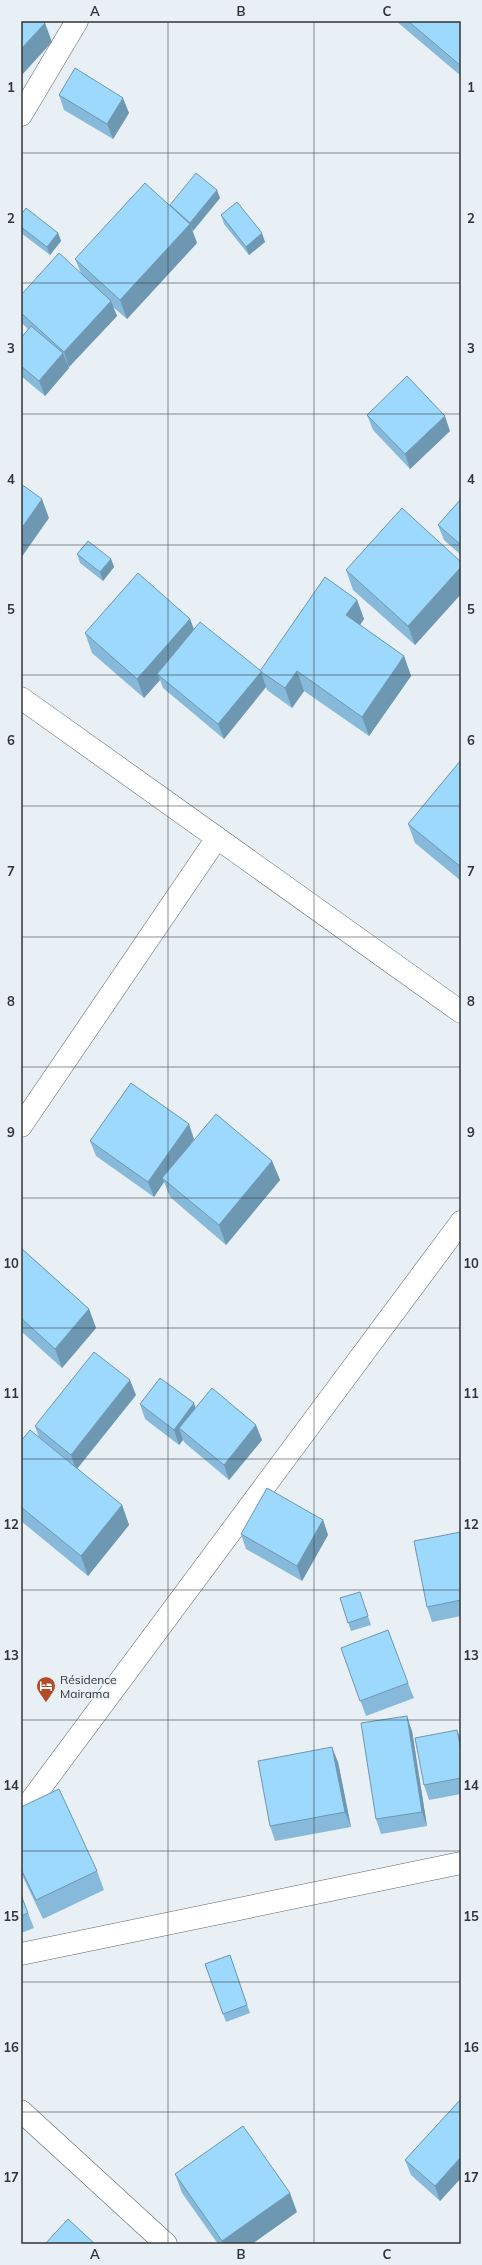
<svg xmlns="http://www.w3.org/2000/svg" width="482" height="2265" viewBox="0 0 482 2265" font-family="Mulish,sans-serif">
	<rect width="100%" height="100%" fill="#e8f0f5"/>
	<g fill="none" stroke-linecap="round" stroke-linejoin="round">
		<!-- street casing -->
		<g stroke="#5f656a" stroke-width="23">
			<g id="street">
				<polyline points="21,115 77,21"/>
				<polyline points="21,698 461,1012"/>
				<polyline points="21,1126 217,838"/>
				<polyline points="21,1814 461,1222"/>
				<polyline points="21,1954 461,1863"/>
				<polyline points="21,2111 166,2244"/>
			</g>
		</g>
		<!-- street -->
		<use href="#street" stroke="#fff" stroke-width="22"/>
	</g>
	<!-- wall -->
	<g fill="#87bada">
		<polygon points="396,21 461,21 461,76"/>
		<polygon points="59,95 129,113 113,139 64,110"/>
		<polygon points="220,198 193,231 192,230 197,243 127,319 113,307 117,316 69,367 68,365 69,368 45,396 21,376 21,338 28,329 21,322 21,295 81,273 75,259 170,205"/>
		<polygon points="21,215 58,233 61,241 50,255 21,233"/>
		<polygon points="221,215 265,242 249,255 224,224"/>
		<polygon points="367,415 450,431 410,469 373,430"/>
		<polygon points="461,499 461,555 444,540 438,525"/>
		<polygon points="77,554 111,559 114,567 103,581 80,563"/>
		<polygon points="461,562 461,594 415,645 353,590 346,570"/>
		<polygon points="357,600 364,619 360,625 404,656 411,676 369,736 304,691 292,708 267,690 266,687 224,739 163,688 160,680 144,698 92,653 85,633 190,619 194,629 260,671"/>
		<polygon points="461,760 461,881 415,843 408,824"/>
		<polygon points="194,1139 190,1145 272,1161 280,1180 226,1245 170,1197 164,1182 154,1197 96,1156 90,1141"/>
		<polygon points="21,1248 89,1309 96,1328 62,1368 21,1331"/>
		<polygon points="136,1395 77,1469 122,1505 129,1525 88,1576 21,1521 21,1441 39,1438 35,1426"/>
		<polygon points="140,1404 196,1408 262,1440 229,1480 185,1443 183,1440 179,1445 145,1419"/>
		<polygon points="323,1520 328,1535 302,1581 246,1549 241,1534"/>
		<polygon points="461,1532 461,1616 432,1622 427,1607"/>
		<polygon points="360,1592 371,1625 351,1631 340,1598"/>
		<polygon points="341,1648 408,1683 414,1698 366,1716"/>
		<polygon points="412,1731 427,1826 381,1834 376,1819"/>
		<polygon points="461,1740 461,1794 429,1800 424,1785"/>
		<polygon points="338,1762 351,1827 275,1841 270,1826"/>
		<polygon points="21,1807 97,1871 104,1890 43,1919 21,1873"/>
		<polygon points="21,1895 34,1928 21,1933"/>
		<polygon points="230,1955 250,2013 226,2022 205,1964"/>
		<polygon points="461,2099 461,2178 440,2201 411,2175 405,2160"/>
		<polygon points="175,2174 297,2212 252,2244 218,2244 182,2193"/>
	</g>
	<!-- shaded-wall -->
	<g fill="#6e97b1">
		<polygon points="45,23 52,42 21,76 21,49"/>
		<polygon points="123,98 129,113 113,139 107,124"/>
		<polygon points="217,190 220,198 193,231 190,223"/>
		<polygon points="190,224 197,243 127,319 120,300"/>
		<polygon points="58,233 61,241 50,255 47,247"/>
		<polygon points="262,233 265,242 249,255 246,247"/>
		<polygon points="111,301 117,316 69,367 64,352"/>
		<polygon points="63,353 69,368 45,396 39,381"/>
		<polygon points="445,416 450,431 410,469 405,454"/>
		<polygon points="42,499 49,518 21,558 21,529"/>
		<polygon points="111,559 114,567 103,581 100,572"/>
		<polygon points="461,567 461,594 415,645 408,626"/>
		<polygon points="357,600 364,619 353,635 346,615"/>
		<polygon points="190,619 197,638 157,674 160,680 144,698 137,679"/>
		<polygon points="404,656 411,676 369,736 362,717"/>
		<polygon points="297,671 304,691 292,708 285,688"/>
		<polygon points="261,672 266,687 224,739 218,724"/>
		<polygon points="189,1124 194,1139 165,1180 162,1178 164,1182 154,1197 148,1182"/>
		<polygon points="272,1161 280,1180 226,1245 219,1225"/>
		<polygon points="89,1309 96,1328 62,1368 55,1349"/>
		<polygon points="130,1380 136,1395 76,1470 71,1455"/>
		<polygon points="194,1403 199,1418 179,1428 183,1440 179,1445 174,1430"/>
		<polygon points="256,1425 262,1440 229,1480 224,1465"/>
		<polygon points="122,1505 129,1525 88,1576 81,1556"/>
		<polygon points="323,1520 328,1535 302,1581 297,1566"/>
		<polygon points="407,1716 412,1731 427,1826 422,1812"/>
		<polygon points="457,1730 461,1740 461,1750"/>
		<polygon points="332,1747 338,1762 351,1827 345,1812"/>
		<polygon points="461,2157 461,2178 440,2201 435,2186"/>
		<polygon points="290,2193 297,2212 252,2244 223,2244 222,2241"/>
	</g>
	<!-- building -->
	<g fill="#9dd8fd" stroke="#6e97b1">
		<polygon points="21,21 42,21 45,23 21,49"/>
		<polygon points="408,21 461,21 461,66"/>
		<polygon points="75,68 123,98 107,124 59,95"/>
		<polygon points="196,173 217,190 190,223 170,205"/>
		<polygon points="145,183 190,224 120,300 75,259"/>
		<polygon points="237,202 262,233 246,247 221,215"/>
		<polygon points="26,208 58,233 47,247 21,227 21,215"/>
		<polygon points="59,253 111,301 64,352 21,313 21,295"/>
		<polygon points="31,326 63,353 39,381 21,366 21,338"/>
		<polygon points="407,376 445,416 405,454 367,415"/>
		<polygon points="21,484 42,499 21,529"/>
		<polygon points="461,499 461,545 438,525"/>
		<polygon points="402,508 461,562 461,567 408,626 346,570"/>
		<polygon points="88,541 111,559 100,572 77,554"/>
		<polygon points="138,573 190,619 137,679 85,633"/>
		<polygon points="325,577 357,600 346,615 404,656 362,717 297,671 285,688 260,671"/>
		<polygon points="200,622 261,671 261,672 218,724 157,674"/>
		<polygon points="461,760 461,867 408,824"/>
		<polygon points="131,1083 189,1124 148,1182 90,1141"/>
		<polygon points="216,1114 272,1161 219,1225 162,1178"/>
		<polygon points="21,1248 89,1309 55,1349 21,1318"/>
		<polygon points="94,1352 130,1380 71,1455 35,1426"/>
		<polygon points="160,1378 194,1403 174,1430 140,1404"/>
		<polygon points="212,1388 256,1425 224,1465 179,1428"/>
		<polygon points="30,1430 122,1505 81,1556 21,1507 21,1441"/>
		<polygon points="267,1488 323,1520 297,1566 241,1534"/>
		<polygon points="461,1532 461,1600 427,1607 414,1541"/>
		<polygon points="360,1592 368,1616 348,1623 340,1598"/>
		<polygon points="388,1630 408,1683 360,1701 341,1648"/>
		<polygon points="407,1716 422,1812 376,1819 361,1723"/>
		<polygon points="457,1730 461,1750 461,1778 424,1785 415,1738"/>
		<polygon points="332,1747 345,1812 270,1826 258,1761"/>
		<polygon points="59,1789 97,1871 36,1900 21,1869 21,1807"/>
		<polygon points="21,1895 28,1913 21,1916"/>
		<polygon points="230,1955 247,2005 223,2014 205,1964"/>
		<polygon points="461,2099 461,2157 435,2186 405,2160"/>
		<polygon points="243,2126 290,2193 222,2241 175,2174"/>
		<polygon points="68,2219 95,2244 45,2244"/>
	</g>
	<!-- grid -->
	<path fill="none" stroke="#323537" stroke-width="1" stroke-opacity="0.55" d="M168 21V2244M314 21V2244M21 153H461M21 283H461M21 414H461M21 545H461M21 675H461M21 806H461M21 937H461M21 1067H461M21 1198H461M21 1328H461M21 1459H461M21 1590H461M21 1720H461M21 1851H461M21 1982H461M21 2112H461"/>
	<!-- icons -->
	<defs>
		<g id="hotel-pin" transform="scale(1)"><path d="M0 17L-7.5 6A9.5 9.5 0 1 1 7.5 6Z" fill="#b24b28" stroke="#e8f0f5"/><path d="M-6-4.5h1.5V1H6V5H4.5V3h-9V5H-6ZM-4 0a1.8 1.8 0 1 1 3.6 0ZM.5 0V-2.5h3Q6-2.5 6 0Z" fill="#fff"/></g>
	</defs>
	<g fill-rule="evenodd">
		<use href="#hotel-pin" x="46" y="1686"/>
	</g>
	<g text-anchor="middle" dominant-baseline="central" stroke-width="3.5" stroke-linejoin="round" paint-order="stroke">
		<!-- poi labels -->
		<g font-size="12" fill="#323537" stroke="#e8f0f5" text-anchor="start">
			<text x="60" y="1679">Résidence<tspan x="60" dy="14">Mairama</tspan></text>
		</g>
	</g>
	<!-- border -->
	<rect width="482" height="2265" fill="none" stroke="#e8f0f5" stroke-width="44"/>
	<rect x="22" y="22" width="438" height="2221" fill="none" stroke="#323537" stroke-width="1.5"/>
	<g font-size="13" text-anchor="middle" font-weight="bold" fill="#323537">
		<text x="95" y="16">A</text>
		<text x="241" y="16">B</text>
		<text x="387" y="16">C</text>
		<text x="11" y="92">1</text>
		<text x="471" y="92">1</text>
		<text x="11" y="223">2</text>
		<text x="471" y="223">2</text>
		<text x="11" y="353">3</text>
		<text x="471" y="353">3</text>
		<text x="11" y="484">4</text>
		<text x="471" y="484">4</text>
		<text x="11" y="614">5</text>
		<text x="471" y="614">5</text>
		<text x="11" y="745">6</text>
		<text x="471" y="745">6</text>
		<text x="11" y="876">7</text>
		<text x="471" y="876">7</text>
		<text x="11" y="1006">8</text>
		<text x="471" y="1006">8</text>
		<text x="11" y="1137">9</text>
		<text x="471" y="1137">9</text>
		<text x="11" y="1268">10</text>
		<text x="471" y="1268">10</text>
		<text x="11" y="1398">11</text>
		<text x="471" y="1398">11</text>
		<text x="11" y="1529">12</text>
		<text x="471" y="1529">12</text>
		<text x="11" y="1660">13</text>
		<text x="471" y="1660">13</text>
		<text x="11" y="1790">14</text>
		<text x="471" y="1790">14</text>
		<text x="11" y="1921">15</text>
		<text x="471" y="1921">15</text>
		<text x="11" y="2052">16</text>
		<text x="471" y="2052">16</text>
		<text x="11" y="2182">17</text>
		<text x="471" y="2182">17</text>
		<text x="95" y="2259">A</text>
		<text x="241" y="2259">B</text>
		<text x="387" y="2259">C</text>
	</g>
</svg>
